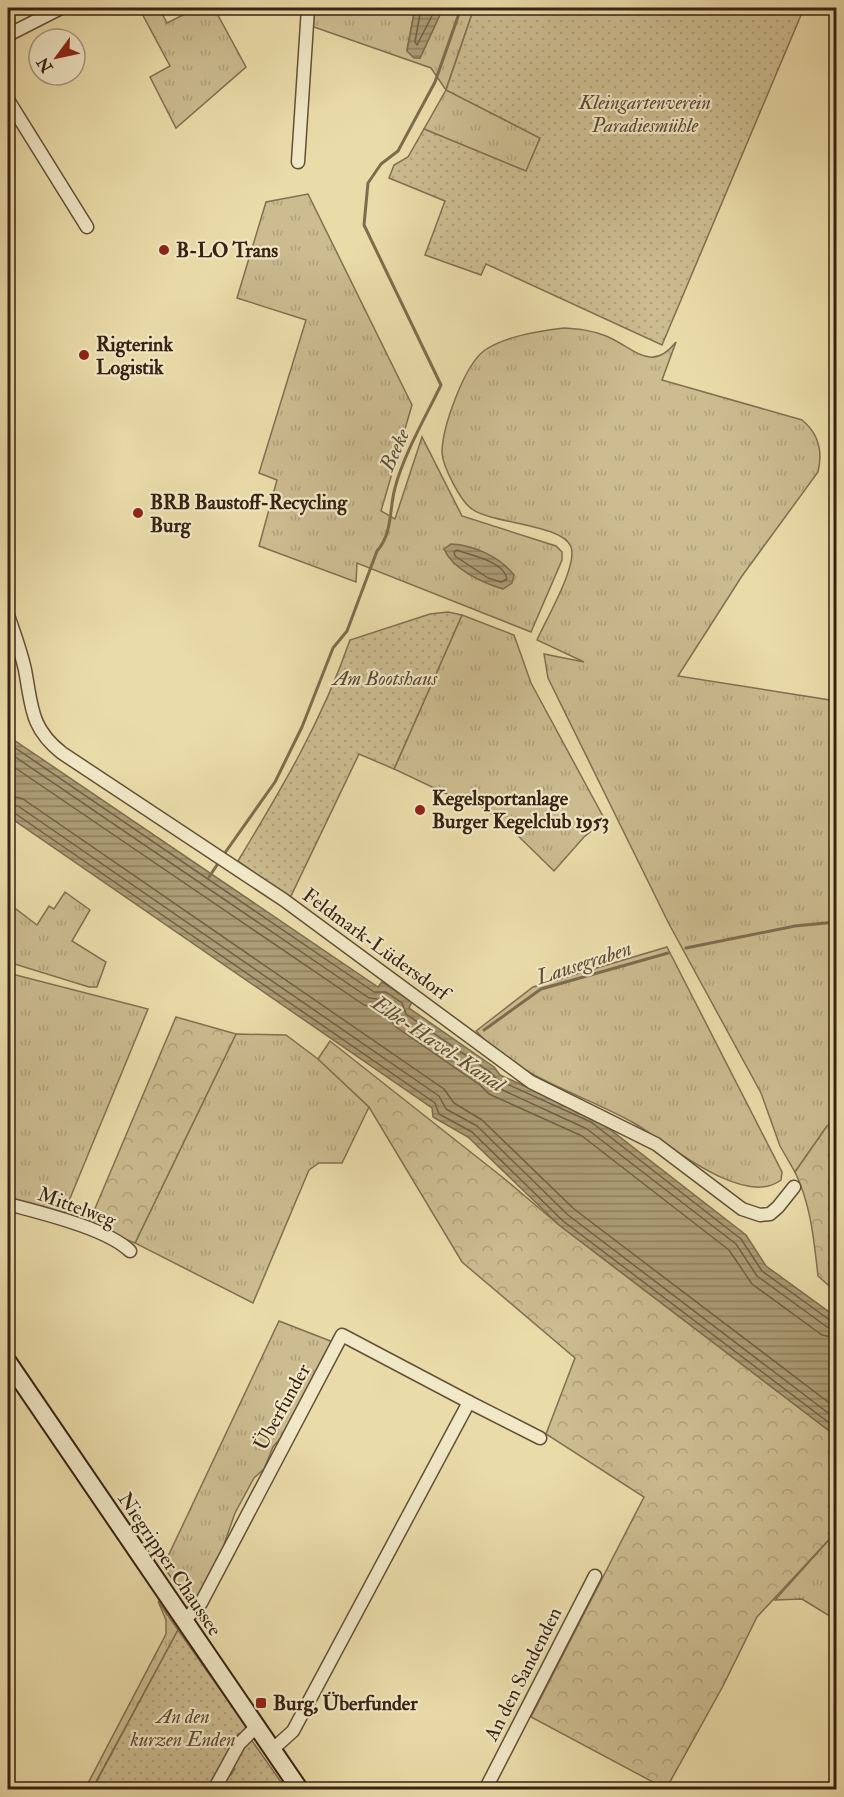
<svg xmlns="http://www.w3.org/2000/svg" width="844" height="1797" viewBox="0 0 844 1797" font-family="'IM FELL Double Pica',serif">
	<defs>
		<pattern id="grass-tufts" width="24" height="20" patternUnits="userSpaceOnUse" patternTransform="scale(1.5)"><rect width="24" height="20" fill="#ccbc90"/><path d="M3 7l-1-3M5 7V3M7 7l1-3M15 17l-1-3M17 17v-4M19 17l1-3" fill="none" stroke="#b0a17b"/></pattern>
		<pattern id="forest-crowns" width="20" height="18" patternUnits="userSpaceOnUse" patternTransform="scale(1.5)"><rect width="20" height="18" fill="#ccbc90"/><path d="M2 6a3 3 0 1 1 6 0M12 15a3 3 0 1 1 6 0" fill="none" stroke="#b0a17b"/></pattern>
		<pattern id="garden-dots" width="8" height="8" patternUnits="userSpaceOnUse" patternTransform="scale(1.5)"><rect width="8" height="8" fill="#ccbc90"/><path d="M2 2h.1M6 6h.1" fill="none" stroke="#b0a17b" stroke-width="1.8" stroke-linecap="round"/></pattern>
		<pattern id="water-rules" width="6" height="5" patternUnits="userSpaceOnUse" patternTransform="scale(1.5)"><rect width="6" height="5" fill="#ad9d76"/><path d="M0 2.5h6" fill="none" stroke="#8e8060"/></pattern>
	</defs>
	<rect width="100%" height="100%" fill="#eadca9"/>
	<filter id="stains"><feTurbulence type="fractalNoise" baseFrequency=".00333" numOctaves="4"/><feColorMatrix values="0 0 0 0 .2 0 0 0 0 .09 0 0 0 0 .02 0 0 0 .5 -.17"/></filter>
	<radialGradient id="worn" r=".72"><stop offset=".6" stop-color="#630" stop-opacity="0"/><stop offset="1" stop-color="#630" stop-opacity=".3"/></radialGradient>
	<!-- grass -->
	<g fill="url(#grass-tufts)" stroke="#826f52" stroke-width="1.5">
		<polygon points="139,8 159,8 167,23 197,8 214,8 246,67 176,128 150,77 170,66"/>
		<polygon points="313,8 415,8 407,50 420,58 443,8 474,8 446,90 540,138 526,172 424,129 446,90 431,68 311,26"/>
		<polygon points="308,194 412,405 381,511 395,519 422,437 462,516 556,546 562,552 562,560 531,632 357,563 356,582 259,546 277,480 259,473 306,320 237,298 266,202"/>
		<path d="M564 328C578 329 592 330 606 336 633 347 651 374 676 342L662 380 802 420C818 433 823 451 818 472L742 576 678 676 836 701V1121L827 1126 795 1172 780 1146 761 1093 669 924 548 678 544 654 584 662 537 640C545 621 578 566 571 547 563 524 492 524 472 509 461 502 443 467 442 453 442 428 464 365 485 350 506 336 539 331 564 328Z"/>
		<polygon points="462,615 514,635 531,683 605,820 584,837 554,871 507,825 473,801 470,805 394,769"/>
		<polygon points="65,892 90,910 72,941 106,962 97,987 89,987 8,962 8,903 37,925 49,906 54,909"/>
		<path d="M667 947 782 1172 781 1180C744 1209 666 1142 634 1123 579 1092 521 1080 476 1031L533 987Z"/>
		<polygon points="8,973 148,1009 64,1213 8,1201"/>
		<polygon points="236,1034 286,1035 318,1059 369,1107 342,1163 319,1163 309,1170 253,1303 135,1243"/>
		<polygon points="279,1321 333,1342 284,1434 273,1447 264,1469 254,1478 235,1513 220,1556 194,1606 163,1567"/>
		<polygon points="836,1532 836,1620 802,1599 775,1600"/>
		<polygon points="158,1601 178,1630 92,1789 85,1789 166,1634 166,1620"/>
	</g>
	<!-- forest -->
	<g fill="url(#forest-crowns)" stroke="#826f52" stroke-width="1.5">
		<polygon points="176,1017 236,1034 135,1243 88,1225"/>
		<polygon points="330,1041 506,1180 559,1225 836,1436 836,1532 757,1617 723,1686 666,1789 531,1717 644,1497 546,1434 575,1358 462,1262 369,1107 318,1059"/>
		<path d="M836 1121V1292L818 1276C814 1240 811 1205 795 1172L827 1126Z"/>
	</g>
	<!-- garden -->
	<g fill="url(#garden-dots)" stroke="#826f52" stroke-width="1.5">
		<polygon points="474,8 804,8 662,345 486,264 481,275 425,255 445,201 389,178 394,165 408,157 424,129 526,171 540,138 446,90"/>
		<path d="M448 612 462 615 394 769 359 754 290 898 238 861C282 788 322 721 350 640L430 614Z"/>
		<polygon points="178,1630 246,1726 244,1732 238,1734 207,1789 92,1790"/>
		<polygon points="250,1738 286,1789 219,1790 227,1775 231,1775 235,1769 232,1763"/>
	</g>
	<!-- water -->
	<g fill="url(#water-rules)" stroke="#7e6c4e" stroke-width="1.5">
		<polygon points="415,8 443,8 420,58 414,58 407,51"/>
		<path d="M451 544C474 545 500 557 514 575L512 583 503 589C483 583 452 569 444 549Z"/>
		<polygon points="8,736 378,987 382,982 412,1002 409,1008 494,1067 500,1075 594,1117 746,1235 766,1266 836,1317 836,1436 559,1225 468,1137 433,1117 432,1108 8,816"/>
	</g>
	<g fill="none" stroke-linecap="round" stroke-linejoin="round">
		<!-- shore -->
		<g stroke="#726044" stroke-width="1.5">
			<polyline points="421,8 415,42 417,45 436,8"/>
			<path d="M457 550C472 556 504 561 507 579L501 582 488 578 455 556 454 552Z"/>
			<polyline points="8,743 374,992 386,992 402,1003 406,1014 490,1072 498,1080 591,1122 741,1239 762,1271 831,1321 836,1322"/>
			<polyline points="8,752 369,998 385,1000 395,1007 401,1020 486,1078 494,1086 587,1129 736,1244 757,1276 827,1327 836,1329"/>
			<polyline points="8,763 364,1005 383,1010 396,1027 480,1085 489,1094 582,1136 729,1250 752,1284 822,1335 836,1338"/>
			<polyline points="8,795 23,799 444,1089 454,1103 482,1120 574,1209 836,1408"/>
			<polyline points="8,804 18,806 439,1096 446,1109 477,1126 568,1215 836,1419"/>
			<polyline points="8,811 13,812 435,1103 439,1114 472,1132 563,1221 836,1428"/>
		</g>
		<!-- stream -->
		<g stroke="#7e6c4e" stroke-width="3">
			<path d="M222 857 275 782 302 727 333 648 347 631 377 551C393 533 389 509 395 488 403 456 426 416 441 385L364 225 368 183 381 164 398 151 435 82 461 8"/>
			<polyline points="209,877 219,862"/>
			<polyline points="686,948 795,926 836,922"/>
			<polyline points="484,1030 541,989 668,953"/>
		</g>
		<!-- street casing -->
		<g stroke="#645038" stroke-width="15">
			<g id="street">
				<polyline points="8,35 61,8"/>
				<polyline points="8,100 87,227"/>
				<polyline points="298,162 308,8"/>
				<path d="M8 615C14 633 21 651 25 670 32 706 30 728 62 753L284 900 531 1082 656 1144 742 1209 760 1215 770 1214 778 1207 794 1187"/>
				<path d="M8 1204C41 1213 106 1228 130 1251"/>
				<polyline points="469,1402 540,1438"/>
				<polyline points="184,1621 201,1603 342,1335 469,1402 293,1731 273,1749"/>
				<polyline points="214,1790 239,1744 257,1726"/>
				<polyline points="485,1790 595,1576"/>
			</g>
		</g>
		<!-- secondary casing -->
		<g stroke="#382213" stroke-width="20">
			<polyline id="secondary" points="8,1362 300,1790"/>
		</g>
		<!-- street -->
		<use href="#street" stroke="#f1e8c7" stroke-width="12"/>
		<!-- secondary -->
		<use href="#secondary" stroke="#f1e8c7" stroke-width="16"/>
	</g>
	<!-- markers -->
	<g fill="#8f2418" stroke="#f1e8c7" stroke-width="2">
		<circle cx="164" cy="250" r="6"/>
		<circle cx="84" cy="355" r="6"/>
		<circle cx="138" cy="513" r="6"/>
		<circle cx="420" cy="810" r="6"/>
		<rect x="255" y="1697" width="12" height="12" rx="3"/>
	</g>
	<g text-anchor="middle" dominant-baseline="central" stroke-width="4.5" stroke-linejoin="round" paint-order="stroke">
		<!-- park labels -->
		<g font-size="20" font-style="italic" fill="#5d4832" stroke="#f1e8c7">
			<text x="645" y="102">Kleingartenverein<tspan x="645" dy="23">Paradiesmühle</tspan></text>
			<text x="385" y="678">Am Bootshaus</text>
			<text x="183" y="1716">An den<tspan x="183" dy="23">kurzen Enden</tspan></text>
		</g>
		<!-- poi labels -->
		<g font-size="20" font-weight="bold" fill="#382213" stroke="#f1e8c7" text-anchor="start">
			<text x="176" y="250">B-LO Trans</text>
			<text x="96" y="344">Rigterink<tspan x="96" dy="23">Logistik</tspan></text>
			<text x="150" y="502">BRB Baustoff-Recycling<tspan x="150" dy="23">Burg</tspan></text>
			<text x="432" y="798">Kegelsportanlage<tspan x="432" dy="23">Burger Kegelclub 1953</tspan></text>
			<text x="273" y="1703">Burg, Überfunder</text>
		</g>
		<!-- street labels -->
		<g font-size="20" fill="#382213" stroke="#f1e8c7">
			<text transform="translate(376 944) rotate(36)">Feldmark-Lüdersdorf</text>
			<text transform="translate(77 1207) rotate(20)">Mittelweg</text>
			<text transform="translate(282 1407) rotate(-61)">Überfunder</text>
			<text transform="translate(170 1564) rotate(56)">Niegripper Chaussee</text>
			<text transform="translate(523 1674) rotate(-63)">An den Sandenden</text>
		</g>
		<!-- water labels -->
		<g font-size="21" font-style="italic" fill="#614d36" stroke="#f1e8c7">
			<text transform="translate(395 450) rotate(-66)">Beeke</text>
			<text transform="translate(584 963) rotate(-18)">Lausegraben</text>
			<text transform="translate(438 1044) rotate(34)">Elbe-Havel-Kanal</text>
		</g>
	</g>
	<!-- margin -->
	<rect width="844" height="1797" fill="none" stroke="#eadca9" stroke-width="30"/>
	<rect x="9" y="9" width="826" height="1779" fill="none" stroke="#382213" stroke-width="3"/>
	<rect x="15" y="15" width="814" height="1767" fill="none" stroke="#382213" stroke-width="1.5"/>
	<!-- north arrow -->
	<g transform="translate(57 57) rotate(237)"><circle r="28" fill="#f1e8c7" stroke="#a7997f" stroke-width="1.5"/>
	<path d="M0-4.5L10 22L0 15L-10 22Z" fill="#8f2418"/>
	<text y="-9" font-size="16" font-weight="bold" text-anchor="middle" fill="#382213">N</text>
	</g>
	<rect width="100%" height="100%" filter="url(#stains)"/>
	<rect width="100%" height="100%" fill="url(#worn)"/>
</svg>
